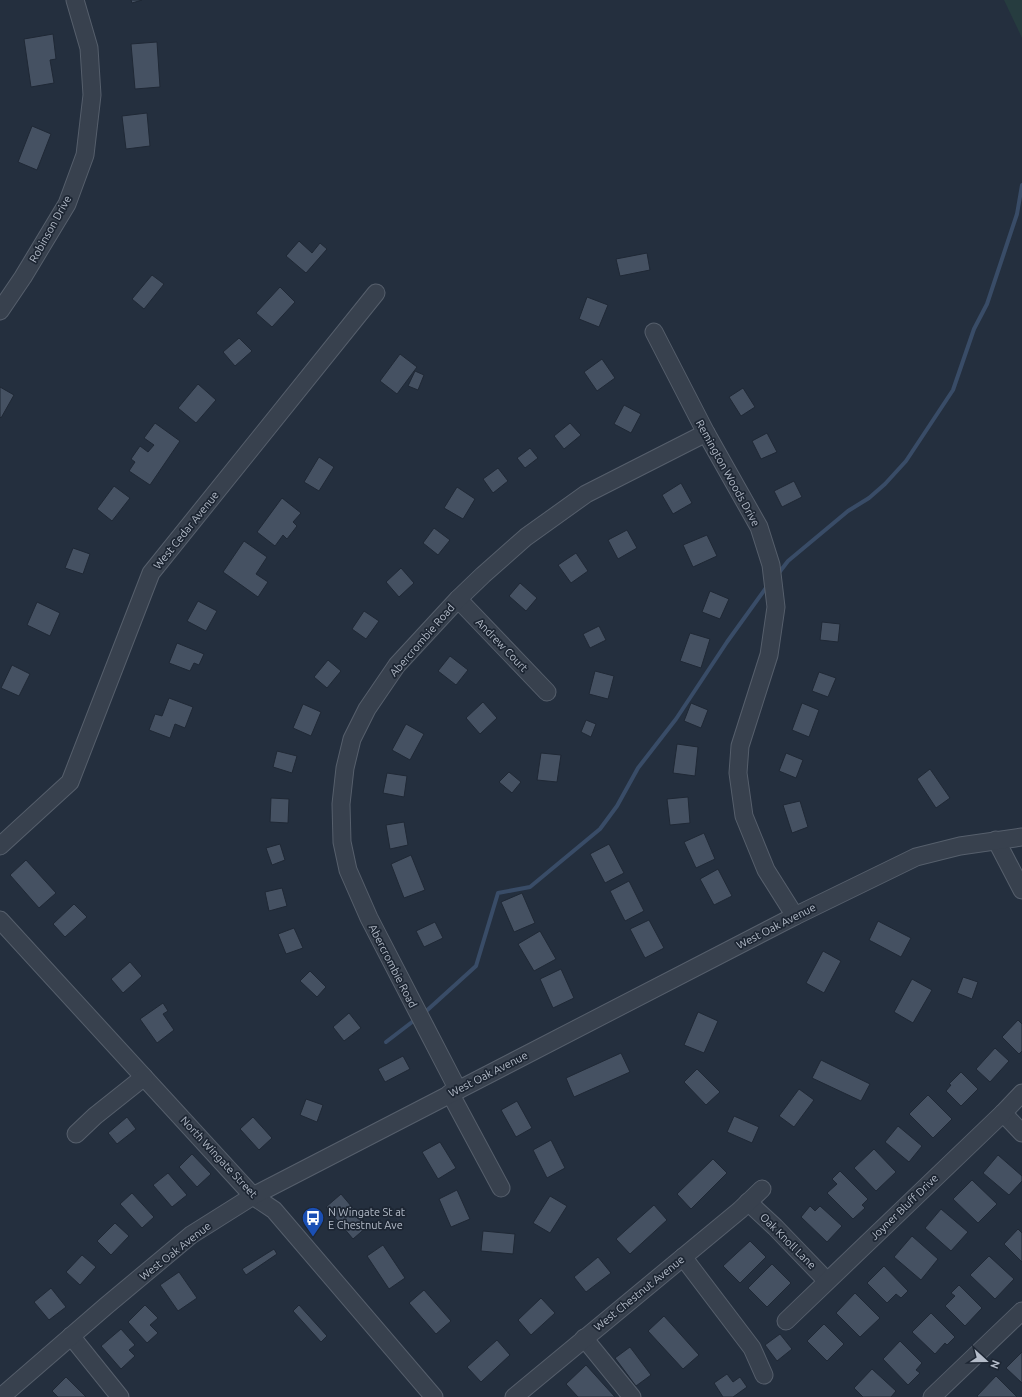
<svg xmlns="http://www.w3.org/2000/svg" width="1022" height="1397" viewBox="0 0 1022 1397" font-family="Ubuntu,sans-serif">
	<rect width="100%" height="100%" fill="#242f3e"/>
	<!-- green -->
	<polygon fill="#263c3f" points="1004,0 1022,0 1022,38"/>
	<g fill="none" stroke-linecap="round" stroke-linejoin="round">
		<!-- stream -->
		<g stroke="#394c67" stroke-width="4">
			<polyline points="778,574 788,561 848,511 869,498 885,484 906,461 953,390 974,329 987,304 1017,214 1022,185"/>
			<polyline points="423,1014 476,966 498,893 530,887 600,829 617,806 638,768 676,719 727,642 768,585"/>
			<polyline points="386,1042 416,1019"/>
		</g>
	</g>
	<!-- building -->
	<g fill="#455162" stroke="#1f2835">
		<polygon points="131,0 142,0 132,3"/>
		<polygon points="53,34 56,59 50,60 54,83 31,87 24,39"/>
		<polygon points="157,42 160,87 135,89 131,44"/>
		<polygon points="147,113 150,146 126,149 122,116"/>
		<polygon points="32,126 51,134 37,170 18,162"/>
		<polygon points="299,241 312,253 320,243 327,249 306,273 286,256"/>
		<polygon points="647,253 650,270 620,276 616,259"/>
		<polygon points="152,275 164,284 144,309 132,299"/>
		<polygon points="280,287 295,302 272,327 256,313"/>
		<polygon points="587,297 608,305 599,327 579,319"/>
		<polygon points="239,338 252,351 235,366 223,352"/>
		<polygon points="400,354 417,367 397,394 380,381"/>
		<polygon points="602,359 615,378 597,391 584,372"/>
		<polygon points="415,371 424,375 418,390 408,386"/>
		<polygon points="198,384 216,400 196,423 178,408"/>
		<polygon points="0,387 14,395 1,418 0,417"/>
		<polygon points="743,388 755,407 741,416 729,397"/>
		<polygon points="624,405 641,414 631,433 614,424"/>
		<polygon points="155,423 180,441 150,485 129,471 135,462 131,459 140,446 148,452 154,445 144,438"/>
		<polygon points="570,423 581,435 564,449 554,436"/>
		<polygon points="767,433 777,452 761,459 752,441"/>
		<polygon points="530,448 538,458 525,468 517,458"/>
		<polygon points="319,457 334,467 319,491 304,482"/>
		<polygon points="498,468 508,481 493,493 483,479"/>
		<polygon points="794,481 802,497 782,507 774,491"/>
		<polygon points="681,483 692,503 673,514 662,495"/>
		<polygon points="114,486 130,498 112,521 97,509"/>
		<polygon points="457,487 475,499 463,519 444,508"/>
		<polygon points="282,498 301,513 293,522 297,526 287,539 283,535 275,546 257,532"/>
		<polygon points="434,528 450,540 438,555 423,543"/>
		<polygon points="627,530 637,548 618,559 608,540"/>
		<polygon points="707,535 717,556 693,567 683,545"/>
		<polygon points="244,541 267,557 256,574 268,582 258,597 223,572"/>
		<polygon points="73,548 90,554 83,574 65,568"/>
		<polygon points="576,553 588,571 571,583 558,565"/>
		<polygon points="401,568 414,583 399,597 386,582"/>
		<polygon points="520,583 537,598 526,611 509,596"/>
		<polygon points="710,591 729,599 720,619 702,612"/>
		<polygon points="198,601 217,611 206,631 187,621"/>
		<polygon points="37,602 60,613 50,636 27,625"/>
		<polygon points="364,611 379,621 366,639 352,629"/>
		<polygon points="822,622 840,624 838,642 820,640"/>
		<polygon points="599,626 606,640 590,648 583,634"/>
		<polygon points="690,633 710,639 701,668 680,661"/>
		<polygon points="177,643 204,654 199,665 194,663 190,671 169,663"/>
		<polygon points="450,656 468,670 456,685 438,671"/>
		<polygon points="328,660 341,671 327,688 314,677"/>
		<polygon points="12,665 30,674 19,696 1,688"/>
		<polygon points="595,671 614,676 608,699 589,694"/>
		<polygon points="819,672 836,678 828,697 812,691"/>
		<polygon points="169,698 193,707 185,728 175,724 170,738 149,730 155,714 162,716"/>
		<polygon points="483,702 497,718 480,734 466,718"/>
		<polygon points="691,703 708,710 701,728 684,721"/>
		<polygon points="802,703 819,710 809,737 792,730"/>
		<polygon points="303,704 321,712 311,736 293,728"/>
		<polygon points="586,720 596,724 591,737 581,732"/>
		<polygon points="406,724 424,734 410,760 392,750"/>
		<polygon points="677,744 698,747 695,776 673,773"/>
		<polygon points="277,751 297,756 292,773 273,767"/>
		<polygon points="541,753 561,755 557,782 537,780"/>
		<polygon points="786,753 803,760 796,778 779,771"/>
		<polygon points="930,769 950,798 936,808 917,779"/>
		<polygon points="509,772 521,782 512,793 499,782"/>
		<polygon points="387,773 407,776 404,797 383,793"/>
		<polygon points="688,797 690,823 670,825 667,799"/>
		<polygon points="271,798 289,799 288,823 270,822"/>
		<polygon points="800,801 808,827 792,833 783,805"/>
		<polygon points="404,822 408,845 390,849 386,825"/>
		<polygon points="704,833 715,859 696,868 684,842"/>
		<polygon points="280,844 285,860 272,865 266,848"/>
		<polygon points="609,844 624,873 605,883 590,854"/>
		<polygon points="411,855 425,890 404,898 391,864"/>
		<polygon points="26,860 56,893 39,908 10,875"/>
		<polygon points="718,869 732,896 714,905 700,879"/>
		<polygon points="629,881 644,911 625,921 610,891"/>
		<polygon points="282,888 287,906 269,911 265,892"/>
		<polygon points="522,893 535,923 514,932 501,902"/>
		<polygon points="74,904 87,917 65,937 53,924"/>
		<polygon points="649,920 664,948 645,958 630,929"/>
		<polygon points="878,921 911,938 901,957 869,940"/>
		<polygon points="435,922 443,938 424,947 416,931"/>
		<polygon points="294,928 303,948 286,954 278,934"/>
		<polygon points="540,931 556,959 534,971 518,944"/>
		<polygon points="823,951 841,961 824,993 806,983"/>
		<polygon points="130,962 142,976 123,993 111,979"/>
		<polygon points="561,969 574,998 553,1008 540,979"/>
		<polygon points="310,971 326,987 317,997 300,981"/>
		<polygon points="963,977 978,982 972,999 957,993"/>
		<polygon points="912,979 932,990 913,1023 894,1012"/>
		<polygon points="163,1003 168,1011 163,1014 174,1030 157,1043 140,1019"/>
		<polygon points="698,1012 718,1021 704,1053 684,1045"/>
		<polygon points="349,1013 361,1028 344,1041 333,1027"/>
		<polygon points="1018,1020 1022,1024 1022,1051 1019,1054 1002,1037"/>
		<polygon points="995,1048 1009,1061 990,1082 976,1069"/>
		<polygon points="621,1053 630,1072 574,1097 566,1078"/>
		<polygon points="403,1056 410,1069 385,1082 378,1069"/>
		<polygon points="821,1060 870,1084 861,1101 812,1078"/>
		<polygon points="697,1069 720,1092 706,1105 684,1082"/>
		<polygon points="961,1072 978,1089 961,1106 946,1091 951,1085 949,1084"/>
		<polygon points="799,1089 814,1100 794,1127 779,1116"/>
		<polygon points="928,1095 952,1119 933,1138 909,1114"/>
		<polygon points="306,1099 323,1105 317,1122 300,1115"/>
		<polygon points="517,1101 532,1128 516,1137 501,1110"/>
		<polygon points="734,1116 759,1127 752,1143 727,1132"/>
		<polygon points="127,1117 136,1129 117,1144 108,1133"/>
		<polygon points="253,1117 272,1138 259,1150 240,1129"/>
		<polygon points="898,1126 922,1146 909,1162 885,1142"/>
		<polygon points="551,1140 565,1168 547,1178 533,1150"/>
		<polygon points="440,1142 456,1168 438,1179 422,1152"/>
		<polygon points="874,1149 896,1172 876,1191 854,1168"/>
		<polygon points="192,1154 211,1174 197,1187 179,1167"/>
		<polygon points="998,1155 1022,1176 1022,1181 1009,1195 983,1173"/>
		<polygon points="713,1159 727,1173 691,1209 677,1194"/>
		<polygon points="840,1171 868,1199 862,1205 865,1208 853,1219 827,1193 837,1184 832,1179"/>
		<polygon points="168,1173 187,1195 172,1207 153,1185"/>
		<polygon points="972,1180 997,1204 978,1223 953,1199"/>
		<polygon points="457,1190 470,1219 451,1227 439,1199"/>
		<polygon points="132,1193 154,1217 142,1228 120,1204"/>
		<polygon points="341,1194 368,1226 353,1239 326,1207"/>
		<polygon points="550,1196 567,1206 550,1233 533,1223"/>
		<polygon points="654,1205 667,1220 630,1254 616,1239"/>
		<polygon points="810,1206 815,1211 820,1206 842,1226 827,1242 801,1217"/>
		<polygon points="941,1209 968,1232 951,1251 925,1228"/>
		<polygon points="115,1223 129,1236 111,1255 97,1241"/>
		<polygon points="1018,1229 1022,1233 1022,1262 1004,1244"/>
		<polygon points="483,1231 515,1234 513,1254 481,1251"/>
		<polygon points="912,1236 938,1259 921,1280 894,1257"/>
		<polygon points="750,1241 766,1257 740,1283 723,1266"/>
		<polygon points="383,1245 405,1278 389,1289 367,1256"/>
		<polygon points="274,1249 277,1254 246,1275 242,1269"/>
		<polygon points="82,1255 96,1267 80,1285 66,1272"/>
		<polygon points="989,1256 1014,1279 995,1299 970,1275"/>
		<polygon points="598,1257 611,1273 586,1292 574,1277"/>
		<polygon points="772,1264 791,1283 767,1307 748,1288"/>
		<polygon points="884,1266 908,1291 901,1298 896,1294 887,1303 867,1283"/>
		<polygon points="179,1272 197,1298 178,1311 160,1285"/>
		<polygon points="959,1285 982,1308 965,1326 945,1306 955,1296 951,1293"/>
		<polygon points="51,1288 66,1307 49,1320 34,1302"/>
		<polygon points="424,1290 451,1321 436,1334 409,1303"/>
		<polygon points="855,1293 880,1318 860,1337 836,1313"/>
		<polygon points="541,1298 555,1313 531,1335 518,1320"/>
		<polygon points="145,1305 158,1318 150,1325 158,1333 147,1343 128,1322"/>
		<polygon points="299,1305 327,1336 321,1342 293,1311"/>
		<polygon points="931,1313 955,1337 947,1345 945,1343 935,1354 912,1332"/>
		<polygon points="664,1316 699,1355 683,1369 648,1331"/>
		<polygon points="824,1324 844,1344 827,1361 807,1341"/>
		<polygon points="121,1329 135,1345 129,1350 135,1356 121,1369 101,1346"/>
		<polygon points="780,1334 792,1349 777,1361 765,1345"/>
		<polygon points="497,1340 510,1355 481,1382 467,1367"/>
		<polygon points="900,1341 922,1363 916,1370 920,1373 908,1385 883,1359"/>
		<polygon points="630,1347 651,1375 636,1386 615,1358"/>
		<polygon points="1022,1352 1022,1383 1006,1368"/>
		<polygon points="586,1365 615,1397 578,1397 566,1384"/>
		<polygon points="872,1369 896,1391 891,1397 863,1397 854,1388"/>
		<polygon points="727,1374 733,1382 740,1377 747,1387 733,1397 723,1397 714,1383"/>
		<polygon points="996,1376 1017,1397 978,1397 977,1396"/>
		<polygon points="66,1377 86,1397 58,1397 52,1391"/>
	</g>
	<g fill="none" stroke-linecap="round" stroke-linejoin="round">
		<!-- minor casing -->
		<g stroke="#565f6c" stroke-width="19">
			<g id="minor">
				<polyline points="0,311 23,277 67,204 85,155 92,95 89,48 75,0"/>
				<polyline points="654,332 706,433 759,527 771,565 776,607 769,655 740,746 738,773 744,816 766,870 795,916"/>
				<polyline points="458,599 547,692"/>
				<polyline points="996,840 1022,890"/>
				<polyline points="0,846 70,782 151,573 376,293"/>
				<polyline points="0,920 253,1196 274,1210 434,1397"/>
				<polyline points="458,1090 369,918 348,870 342,842 341,804 345,768 352,739 367,709 397,665 458,599 483,575 526,537 586,494 706,433"/>
				<polyline points="450,1093 501,1188"/>
				<polyline points="1003,1113 1022,1133"/>
				<polyline points="76,1134 95,1116 144,1077"/>
				<polyline points="748,1202 775,1227 827,1281"/>
				<polyline points="683,1257 752,1348 764,1375"/>
				<polyline points="786,1321 1003,1113 1022,1093"/>
				<polyline points="71,1336 120,1397"/>
				<polyline points="584,1338 632,1397"/>
				<polyline points="1,1397 106,1306 191,1235 253,1196 795,916 916,857 960,846 1022,837"/>
				<polyline points="514,1397 740,1210 762,1189"/>
				<polyline points="932,1397 1022,1311"/>
			</g>
		</g>
		<!-- minor -->
		<use href="#minor" stroke="#38414e" stroke-width="17"/>
	</g>
	<!-- icons -->
	<defs>
		<g id="bus-pin" transform="scale(1.15)"><path d="M0 17L-7.5 6A9.5 9.5 0 1 1 7.5 6Z" fill="#1a4fb4" stroke="#1d2633"/><path d="M-5-6H5V4H4V6H2V4H-2V6H-4V4H-5ZM-3.5-4V0h7V-4ZM-3.5 1.2v1.5H-2V1.2ZM2 1.2v1.5H3.5V1.2Z" fill="#fff"/></g>
	</defs>
	<g fill-rule="evenodd">
		<use href="#bus-pin" x="313" y="1218"/>
	</g>
	<g text-anchor="middle" dominant-baseline="central" stroke-width="3.5" stroke-linejoin="round" paint-order="stroke">
		<!-- street labels -->
		<g font-size="11" fill="#b4bcc9" stroke="#1d2633">
			<text transform="translate(50 229) rotate(-61)">Robinson Drive</text>
			<text transform="translate(728 473) rotate(61)">Remington Woods Drive</text>
			<text transform="translate(186 530) rotate(-51)">West Cedar Avenue</text>
			<text transform="translate(422 640) rotate(-49)">Abercrombie Road</text>
			<text transform="translate(502 645) rotate(46)">Andrew Court</text>
			<text transform="translate(776 926) rotate(-27)">West Oak Avenue</text>
			<text transform="translate(393 966) rotate(63)">Abercrombie Road</text>
			<text transform="translate(488 1074) rotate(-27)">West Oak Avenue</text>
			<text transform="translate(219 1157) rotate(47)">North Wingate Street</text>
			<text transform="translate(904 1207) rotate(-44)">Joyner Bluff Drive</text>
			<text transform="translate(788 1241) rotate(45)">Oak Knoll Lane</text>
			<text transform="translate(175 1251) rotate(-38)">West Oak Avenue</text>
			<text transform="translate(639 1293) rotate(-39)">West Chestnut Avenue</text>
		</g>
		<!-- poi labels -->
		<g font-size="11" fill="#b4bcc9" stroke="#1d2633" text-anchor="start">
			<text x="328" y="1212">N Wingate St at<tspan x="328" dy="13">E Chestnut Ave</tspan></text>
		</g>
	</g>
	<!-- north arrow -->
	<g transform="translate(986 1361) rotate(111)" stroke="#1d2633" stroke-width="3" paint-order="stroke">
	<path d="M0-3L7 15L0 10L-7 15Z" fill="#b4bcc9"/>
	<text y="-6" font-size="11" font-weight="bold" text-anchor="middle" fill="#b4bcc9">N</text>
	</g>
</svg>
